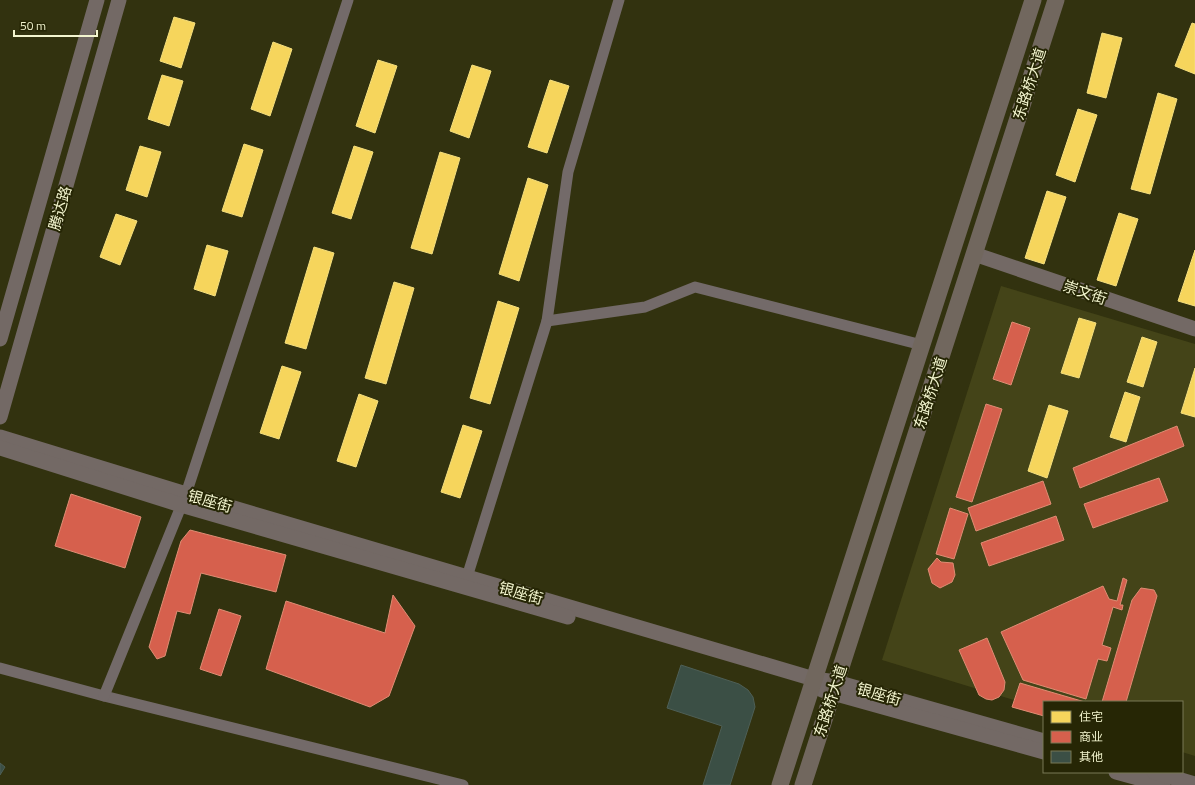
<svg xmlns="http://www.w3.org/2000/svg" width="1195" height="785" viewBox="0 0 1195 785" font-family="'Titillium Web','Noto Sans SC',sans-serif">
	<rect width="100%" height="100%" fill="#32320f"/>
	<!-- built -->
	<polygon fill="#444418" points="1001,286 1195,344 1195,756 1182,752 1182,702 1044,702 1044,709 882,660"/>
	<!-- homes -->
	<g fill="#f6d55c" stroke="#f5df7e">
		<polygon points="174,17 195,23 181,68 160,61"/>
		<polygon points="1192,23 1195,24 1195,74 1175,66"/>
		<polygon points="1102,33 1122,38 1106,98 1087,93"/>
		<polygon points="273,42 292,49 270,116 251,109"/>
		<polygon points="378,60 397,66 375,133 356,126"/>
		<polygon points="472,65 491,71 469,138 450,131"/>
		<polygon points="162,75 183,81 169,126 148,119"/>
		<polygon points="550,80 569,86 547,153 528,147"/>
		<polygon points="1158,93 1177,99 1150,194 1131,189"/>
		<polygon points="1078,109 1097,115 1075,182 1056,175"/>
		<polygon points="244,144 263,150 242,217 222,211"/>
		<polygon points="140,146 161,152 147,197 126,190"/>
		<polygon points="354,146 373,152 351,219 332,213"/>
		<polygon points="440,152 460,158 432,254 411,248"/>
		<polygon points="528,178 548,185 519,281 499,274"/>
		<polygon points="1047,191 1066,197 1044,264 1025,258"/>
		<polygon points="1119,213 1138,219 1116,286 1097,280"/>
		<polygon points="116,214 137,221 120,265 100,257"/>
		<polygon points="207,245 228,251 215,296 194,289"/>
		<polygon points="314,247 334,253 306,349 285,343"/>
		<polygon points="1195,250 1195,306 1178,301"/>
		<polygon points="394,282 414,288 386,384 365,378"/>
		<polygon points="498,301 519,308 490,404 470,398"/>
		<polygon points="1079,318 1096,323 1079,378 1061,373"/>
		<polygon points="1142,337 1157,342 1143,387 1127,382"/>
		<polygon points="282,366 301,372 279,439 260,433"/>
		<polygon points="1195,368 1195,417 1181,413"/>
		<polygon points="1125,392 1140,397 1126,442 1110,437"/>
		<polygon points="359,394 378,401 356,467 337,461"/>
		<polygon points="1049,405 1068,411 1047,478 1028,471"/>
		<polygon points="463,425 482,431 460,498 441,492"/>
	</g>
	<!-- shops -->
	<g fill="#d6604d" stroke="#df8d74">
		<polygon points="1012,322 1030,328 1011,385 993,379"/>
		<polygon points="986,404 1002,409 972,502 956,497"/>
		<polygon points="1177,426 1184,446 1080,488 1073,468"/>
		<polygon points="1159,478 1168,501 1093,528 1084,504"/>
		<polygon points="1043,481 1051,504 976,531 968,508"/>
		<polygon points="71,494 141,517 125,568 55,546"/>
		<polygon points="950,508 968,514 954,559 936,554"/>
		<polygon points="1056,516 1064,540 989,566 981,543"/>
		<polygon points="190,530 286,555 276,592 201,573 190,614 177,611 165,656 157,659 149,647 181,541"/>
		<polygon points="937,558 941,562 953,563 955,575 952,582 940,588 932,583 928,569"/>
		<polygon points="1123,578 1127,580 1120,605 1123,605 1122,610 1113,607 1102,645 1111,648 1107,661 1098,659 1086,699 1023,680 1001,632 1103,586 1109,599 1117,601"/>
		<polygon points="1141,588 1154,590 1157,596 1126,702 1102,702 1132,600"/>
		<polygon points="393,595 415,626 389,696 370,707 266,669 286,601 385,633"/>
		<polygon points="219,609 241,616 221,676 200,669"/>
		<polygon points="987,638 1005,682 1004,690 999,697 992,700 986,699 979,695 959,650"/>
		<polygon points="1020,683 1085,702 1044,702 1044,716 1012,707"/>
	</g>
	<!-- building -->
	<g fill="#3b4f45" stroke="#4e5f56">
		<polygon points="681,665 739,684 748,690 753,697 755,707 730,785 703,785 722,726 667,708"/>
		<polygon points="0,763 5,767 0,775"/>
	</g>
	<g fill="none" stroke-linecap="round" stroke-linejoin="round">
		<!-- street -->
		<g stroke="#736a69" stroke-width="11">
			<polyline points="547,321 645,307 695,287 922,345"/>
			<polyline points="467,577 547,321 568,172 619,0"/>
			<polyline points="0,668 104,696 463,785"/>
			<polyline points="104,696 186,494 348,0"/>
		</g>
		<!-- secondary -->
		<g stroke="#736965" stroke-width="15">
			<polyline points="974,254 1195,329"/>
			<polyline points="0,339 97,0"/>
			<polyline points="0,417 119,0"/>
			<polyline points="0,437 186,494 814,679 836,682 1044,741"/>
			<polyline points="0,448 181,505 568,617"/>
			<polyline points="822,690 1044,752"/>
			<polyline points="1116,772 1163,785"/>
			<polyline points="1154,772 1195,784"/>
		</g>
		<!-- primary -->
		<g stroke="#71675e" stroke-width="17">
			<polyline points="780,785 1033,0"/>
			<polyline points="803,785 1056,0"/>
		</g>
	</g>
	<g text-anchor="middle" dominant-baseline="central" stroke-width="4" stroke-linejoin="round" paint-order="stroke">
		<!-- street labels -->
		<g font-size="15" fill="#f3f5cf" stroke="#262605">
			<text transform="translate(1029 84) rotate(-72)">东路桥大道</text>
			<text transform="translate(60 208) rotate(-74)">腾达路</text>
			<text transform="translate(1085 292) rotate(19)">崇文街</text>
			<text transform="translate(930 393) rotate(-72)">东路桥大道</text>
			<text transform="translate(210 501) rotate(16)">银座街</text>
			<text transform="translate(521 593) rotate(16)">银座街</text>
			<text transform="translate(879 694) rotate(16)">银座街</text>
			<text transform="translate(830 701) rotate(-72)">东路桥大道</text>
		</g>
	</g>
	<!-- legend -->
	<rect x="1043" y="701" width="140" height="72" fill="#262605" stroke="#787956"/>
	<rect x="1051" y="711" width="20" height="12" fill="#f6d55c" stroke="#787956"/>
	<text x="1079" y="721" font-size="12" fill="#f3f5cf">住宅</text>
	<rect x="1051" y="731" width="20" height="12" fill="#d6604d" stroke="#787956"/>
	<text x="1079" y="741" font-size="12" fill="#f3f5cf">商业</text>
	<rect x="1051" y="751" width="20" height="12" fill="#3b4f45" stroke="#787956"/>
	<text x="1079" y="761" font-size="12" fill="#f3f5cf">其他</text>
	<!-- scale -->
	<path d="M14 30v6h83v-6" fill="none" stroke="#f3f5cf" stroke-width="2"/>
	<text x="20" y="30" font-size="12" fill="#f3f5cf" stroke="#262605" stroke-width="3" paint-order="stroke">50 m</text>
</svg>
